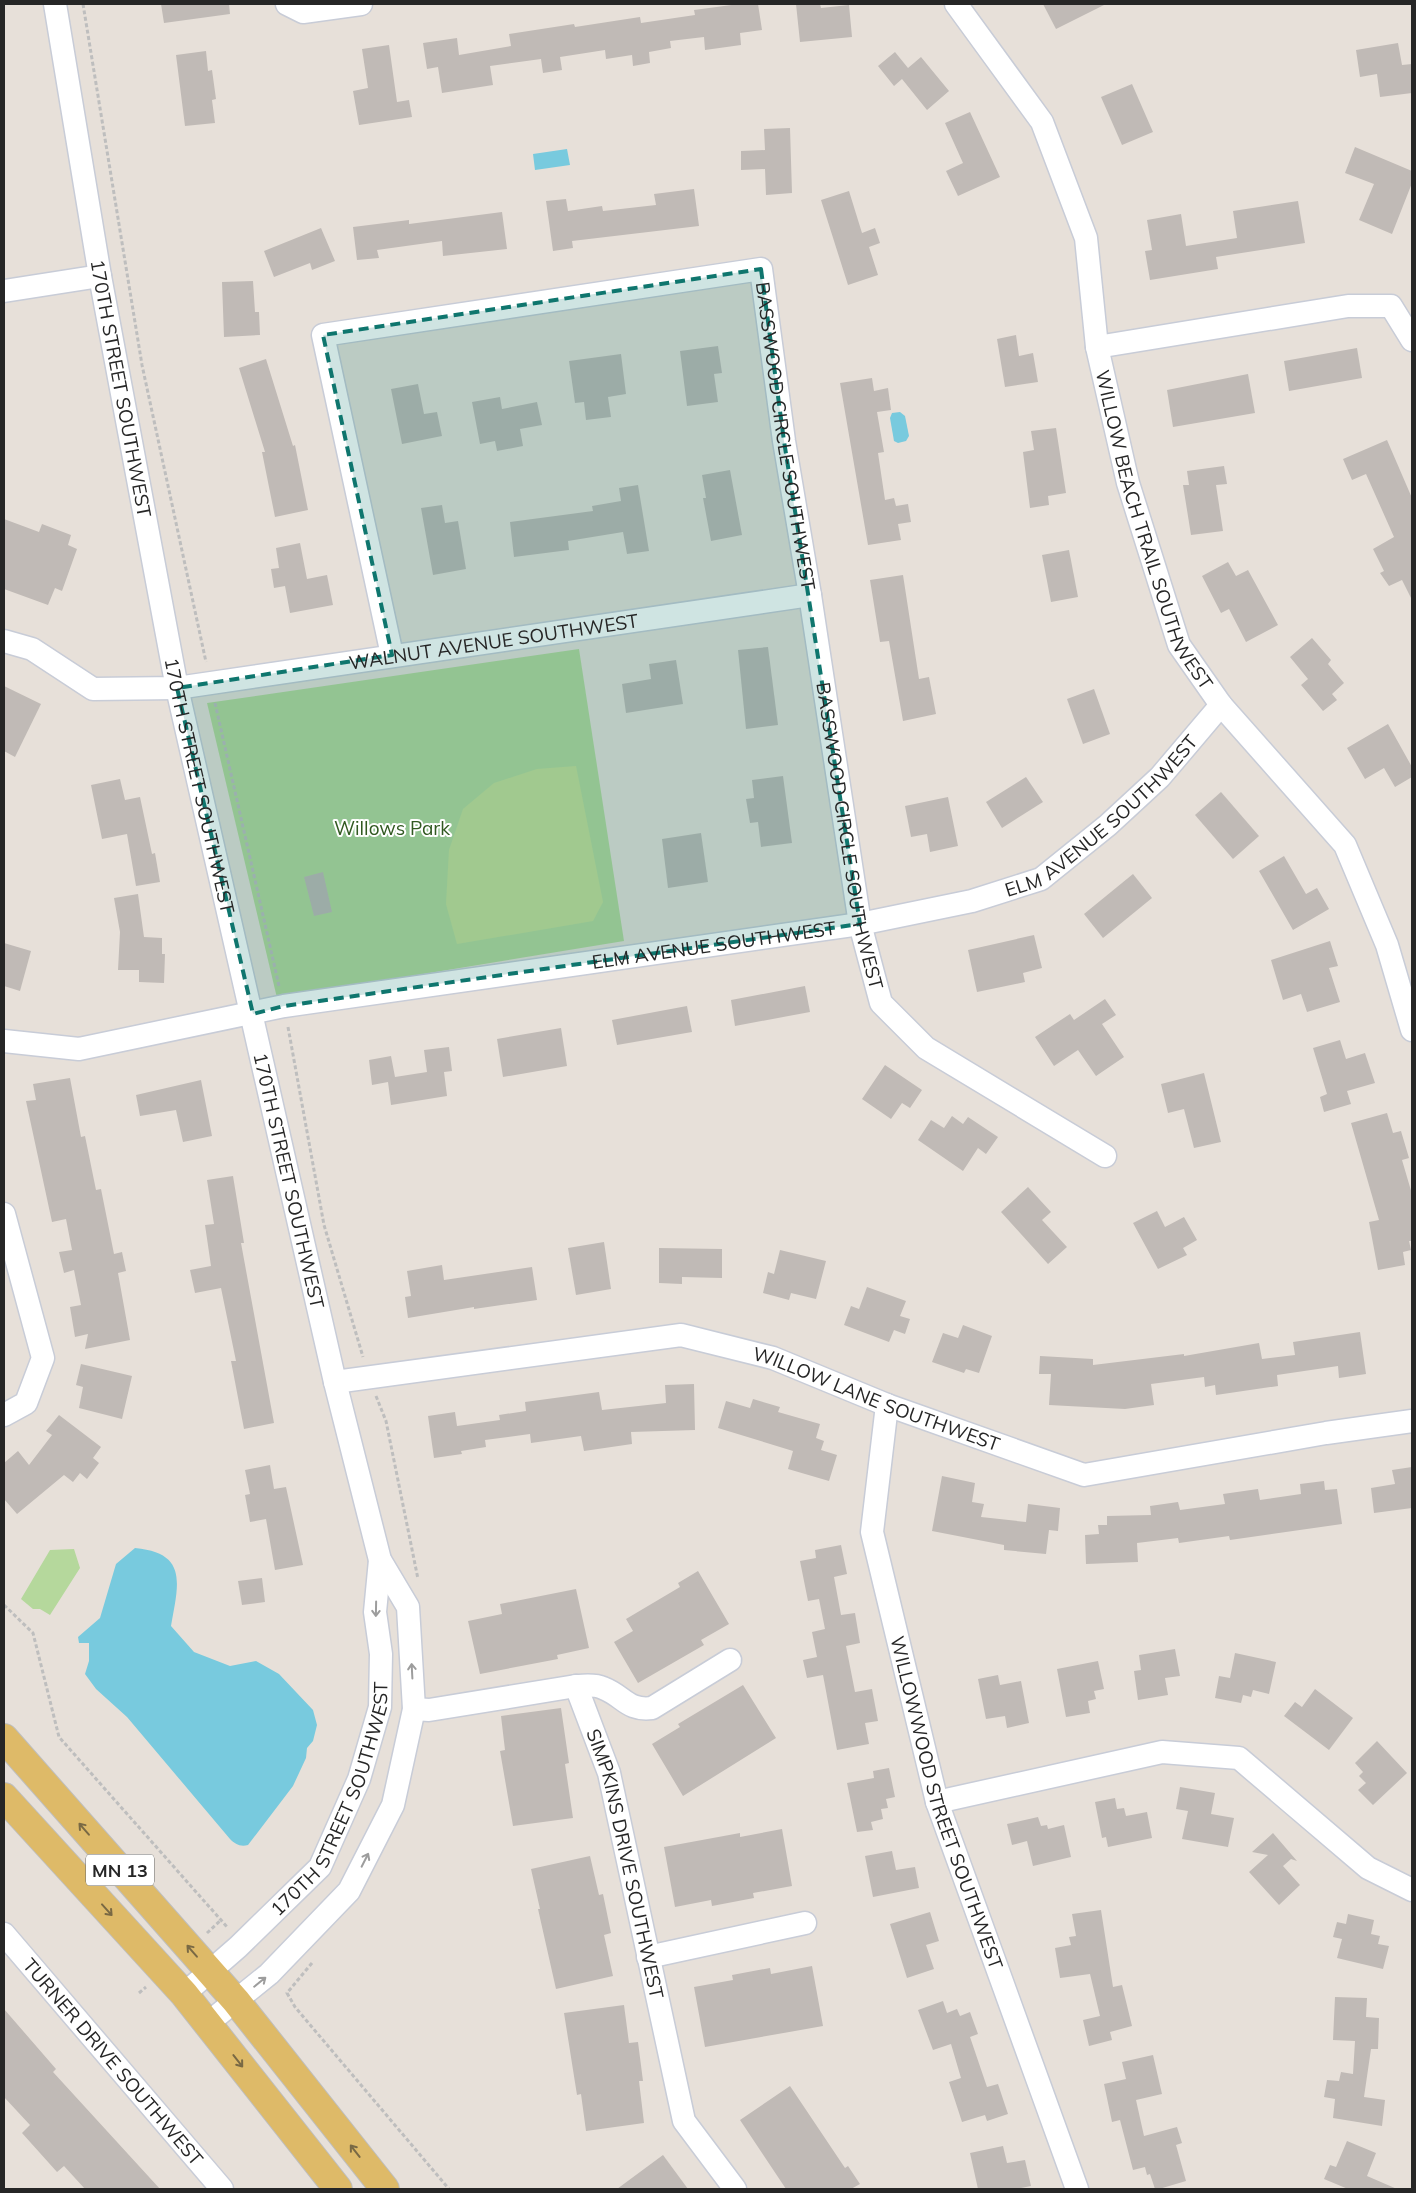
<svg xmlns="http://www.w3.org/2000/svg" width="1416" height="2193" viewBox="0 0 1416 2193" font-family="Mulish,sans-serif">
	<rect width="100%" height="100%" fill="#e7e0d9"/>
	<!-- green -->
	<g fill="#b5d89c">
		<polygon points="579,649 624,941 277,998 207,703"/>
		<polygon points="74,1549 80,1568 50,1615 40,1609 33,1609 21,1599 50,1550"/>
	</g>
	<!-- pitch -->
	<polygon fill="#c6de98" points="576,766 603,902 593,921 457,944 446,904 449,850 463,809 494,783 537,769"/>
	<!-- water -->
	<g fill="#78cade">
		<polygon points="567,149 570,165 535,170 533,154"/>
		<polygon points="900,412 905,416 909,436 906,441 898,443 894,441 890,418 892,413"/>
		<path d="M135 1548C189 1553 178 1585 171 1626L194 1652 230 1666 256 1661 279 1674 313 1710 317 1725 313 1741 307 1748 306 1758 293 1786 248 1845C240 1847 235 1844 230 1839L127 1717 96 1689 85 1674 89 1661V1643H79L78 1637 100 1618 116 1564Z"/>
	</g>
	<!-- building -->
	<g fill="#c0bab6">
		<polygon points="161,4 229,4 230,14 164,23"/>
		<polygon points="739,4 758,4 762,30 740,33 741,45 705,50 704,37 670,41 671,48 649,52 650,63 633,66 632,55 606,59 605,50 560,57 562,70 543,73 541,59 490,66 493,85 442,93 438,67 427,69 423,43 457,38 459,55 511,46 509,34 574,24 575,27 640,17 641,23 695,15 694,10"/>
		<polygon points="796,4 820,4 821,8 849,5 852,37 800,42"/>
		<polygon points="1043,4 1106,4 1056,29"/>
		<polygon points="1398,43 1402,65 1412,64 1412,93 1380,97 1377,74 1360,77 1356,50"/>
		<polygon points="389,45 397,102 409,100 412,117 359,125 353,91 368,88 362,49"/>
		<polygon points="206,51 208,71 212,70 216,99 212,100 215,123 185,126 176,55"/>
		<polygon points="895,52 908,68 921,57 949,91 927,110 902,79 894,86 878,66"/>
		<polygon points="1132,84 1153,132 1122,145 1101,97"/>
		<polygon points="970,112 1000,177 958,196 946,171 963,163 945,123"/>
		<polygon points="790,128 792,193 766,195 765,169 741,170 741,151 765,150 764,129"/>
		<polygon points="1355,147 1412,171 1412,183 1392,234 1359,220 1374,184 1345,173"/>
		<polygon points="694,189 699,226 572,241 573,248 553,251 546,201 566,199 568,211 602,206 603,211 656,205 654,194"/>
		<polygon points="849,191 862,233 875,228 880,243 869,247 878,275 848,285 821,200"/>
		<polygon points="1298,201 1305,243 1216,257 1218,269 1150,280 1145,251 1152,250 1147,220 1181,214 1186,246 1237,238 1233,211"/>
		<polygon points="502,212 507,249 443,256 442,241 377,250 379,258 357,260 353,227 409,220 409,224"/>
		<polygon points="321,228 335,261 312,270 310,263 274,277 264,251"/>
		<polygon points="253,281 255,312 259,312 260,335 224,337 222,282"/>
		<polygon points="1016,335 1019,356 1033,353 1038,382 1005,387 997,339"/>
		<polygon points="718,346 722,373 714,374 718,402 687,406 680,351"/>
		<polygon points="1357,348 1362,378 1289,391 1284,361"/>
		<polygon points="621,354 626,394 608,397 611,417 586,420 584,402 575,403 569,361"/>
		<polygon points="266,359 293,446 295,445 308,510 275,517 262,452 265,452 239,368"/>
		<polygon points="1248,374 1255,413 1173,427 1167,390"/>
		<polygon points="872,378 874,391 888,388 891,410 877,412 884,452 878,453 885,500 894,498 896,506 908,504 911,522 898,524 901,540 868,545 840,383"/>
		<polygon points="418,384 424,414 437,412 442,436 402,444 391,389"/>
		<polygon points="500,397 502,409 537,402 542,425 520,429 523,446 497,451 495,441 480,444 472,402"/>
		<polygon points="1056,428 1066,493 1048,496 1049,505 1030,508 1023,452 1034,450 1031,431"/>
		<polygon points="1387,440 1412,498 1412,600 1402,580 1389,586 1380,573 1384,571 1373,549 1394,537 1366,474 1352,480 1343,459"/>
		<polygon points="1224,466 1227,484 1216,485 1223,531 1191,535 1183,485 1189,485 1187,471"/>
		<polygon points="730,470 742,535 711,541 703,498 706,498 702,475"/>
		<polygon points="638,485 649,551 627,554 623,532 568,541 569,550 514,557 510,522 593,511 592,506 621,501 619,488"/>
		<polygon points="442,505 445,523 458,521 466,569 433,575 421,508"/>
		<polygon points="4,519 39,532 42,524 71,535 68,545 77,549 62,591 55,588 48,605 4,589"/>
		<polygon points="300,543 307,579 327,575 333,605 290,613 285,586 274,588 271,569 279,568 276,548"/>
		<polygon points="1069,550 1078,597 1051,602 1042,555"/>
		<polygon points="1228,562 1236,576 1248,570 1278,625 1246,642 1229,609 1221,613 1202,576"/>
		<polygon points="903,575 919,679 929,677 936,714 903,721 889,641 880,642 870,580"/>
		<polygon points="1312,638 1331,660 1328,664 1344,683 1332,694 1337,700 1323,711 1301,685 1308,679 1290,657"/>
		<polygon points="768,647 778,725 746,729 738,650"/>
		<polygon points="676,660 683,704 626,713 622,684 651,679 649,664"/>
		<polygon points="4,686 41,704 15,757 4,751"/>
		<polygon points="1094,689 1110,734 1083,744 1067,699"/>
		<polygon points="1388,724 1412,767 1412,777 1395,787 1384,768 1365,779 1347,748"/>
		<polygon points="783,776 792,843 761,847 758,822 750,823 746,799 754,798 752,780"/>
		<polygon points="1026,777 1043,802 1002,828 986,802"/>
		<polygon points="120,779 125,800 140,797 152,854 155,853 160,882 136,886 127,834 102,839 91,785"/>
		<polygon points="1221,792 1259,836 1233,859 1195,815"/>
		<polygon points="948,797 958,846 930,852 927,834 911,837 905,806"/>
		<polygon points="701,833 708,882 668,888 662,839"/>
		<polygon points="1284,856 1306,894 1317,888 1329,909 1293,930 1259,871"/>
		<polygon points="323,872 332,912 314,916 304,877"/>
		<polygon points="1133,874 1152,898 1103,938 1084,914"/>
		<polygon points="138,894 144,937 162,938 162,954 165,954 164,983 139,982 139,970 118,970 120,932 114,898"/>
		<polygon points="1034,935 1042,968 1023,973 1025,982 977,992 968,950"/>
		<polygon points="1330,941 1338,966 1329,968 1340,1002 1307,1012 1301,994 1283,1000 1271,960"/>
		<polygon points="4,943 31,951 20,991 4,986"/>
		<polygon points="805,986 810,1012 735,1026 731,1000"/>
		<polygon points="1105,999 1116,1015 1102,1024 1124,1057 1096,1076 1078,1050 1054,1066 1035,1037 1070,1014 1074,1020"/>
		<polygon points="687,1006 692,1032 617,1045 612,1020"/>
		<polygon points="561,1028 567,1066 503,1077 497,1039"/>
		<polygon points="1340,1040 1346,1059 1365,1053 1375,1083 1347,1091 1351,1104 1324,1112 1320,1097 1327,1094 1313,1048"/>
		<polygon points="449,1047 452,1071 444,1072 447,1096 391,1105 388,1082 372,1085 369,1060 391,1056 395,1077 427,1072 424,1050"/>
		<polygon points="885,1065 922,1090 910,1108 902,1103 891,1119 862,1099"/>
		<polygon points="1204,1073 1221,1142 1194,1148 1184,1109 1168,1113 1161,1084"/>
		<polygon points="70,1078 81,1137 85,1136 96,1190 101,1189 114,1254 122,1252 126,1271 118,1273 130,1340 85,1349 88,1334 75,1337 70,1307 81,1305 74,1270 64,1273 59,1252 72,1250 66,1219 52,1222 26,1101 36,1100 33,1084"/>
		<polygon points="201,1080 212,1136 183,1142 176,1110 140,1116 136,1095"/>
		<polygon points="1387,1113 1393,1133 1401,1131 1409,1158 1402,1160 1412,1194 1412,1241 1409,1241 1411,1250 1403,1252 1405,1265 1378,1270 1369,1222 1379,1220 1351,1123"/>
		<polygon points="952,1116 963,1124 968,1117 998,1137 986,1154 978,1148 963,1171 918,1140 931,1120 944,1128"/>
		<polygon points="233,1176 244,1243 241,1243 274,1423 244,1429 231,1361 236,1361 221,1288 195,1293 190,1270 211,1266 205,1225 214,1224 207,1180"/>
		<polygon points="1028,1187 1051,1212 1042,1220 1067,1247 1048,1264 1001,1212"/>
		<polygon points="1157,1211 1165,1227 1184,1217 1197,1240 1183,1248 1187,1255 1158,1269 1133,1223"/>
		<polygon points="604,1242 611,1289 576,1295 568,1248"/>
		<polygon points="659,1248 722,1249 722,1278 682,1277 682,1284 659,1283"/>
		<polygon points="780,1250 826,1261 816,1299 791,1293 789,1300 763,1293 768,1272 774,1274"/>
		<polygon points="442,1265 444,1280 532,1267 537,1300 474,1309 474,1307 408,1318 405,1297 411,1296 407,1271"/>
		<polygon points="867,1287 906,1301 900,1316 910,1319 905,1334 894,1330 889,1342 844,1325 851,1306 859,1309"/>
		<polygon points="963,1325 992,1336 979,1373 966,1369 964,1373 932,1362 943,1333 958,1338"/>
		<polygon points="1360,1332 1366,1374 1339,1378 1338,1366 1277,1375 1278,1386 1216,1395 1215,1385 1205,1387 1204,1377 1151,1384 1154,1405 1125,1409 1049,1405 1051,1374 1039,1374 1040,1356 1093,1359 1093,1365 1184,1354 1184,1356 1259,1343 1262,1359 1295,1355 1293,1342"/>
		<polygon points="81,1364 132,1376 122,1419 79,1408 83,1387 76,1385"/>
		<polygon points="694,1384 695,1430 631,1432 632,1444 584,1451 581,1436 531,1443 530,1434 485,1440 486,1447 461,1451 462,1454 434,1458 428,1416 455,1412 457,1426 500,1420 499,1415 526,1411 525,1402 599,1392 602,1410 666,1403 665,1385"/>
		<polygon points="753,1399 780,1407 778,1412 820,1424 816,1438 824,1441 821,1450 837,1455 829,1481 788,1469 793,1451 718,1428 726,1401 750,1408"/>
		<polygon points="59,1415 101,1447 93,1458 99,1463 87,1479 80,1473 73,1482 64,1475 17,1514 4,1499 4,1463 18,1451 29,1465 52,1435 46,1431"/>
		<polygon points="270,1465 274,1489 286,1487 303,1565 275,1570 266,1519 250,1522 245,1495 250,1494 245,1470"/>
		<polygon points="1412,1467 1412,1508 1374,1513 1371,1488 1395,1484 1392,1470"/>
		<polygon points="942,1476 975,1483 972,1502 984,1504 981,1517 1026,1522 1028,1504 1060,1508 1058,1531 1049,1530 1046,1554 1004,1550 1004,1545 932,1531"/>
		<polygon points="1324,1481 1325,1490 1337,1489 1342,1524 1230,1540 1229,1536 1179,1543 1178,1538 1137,1543 1138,1562 1086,1564 1085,1535 1099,1534 1098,1525 1107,1525 1107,1516 1151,1515 1150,1506 1178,1502 1180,1510 1225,1504 1223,1494 1258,1489 1260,1500 1301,1494 1300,1484"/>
		<polygon points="841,1545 847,1574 834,1577 841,1615 855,1613 860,1643 846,1646 855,1692 872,1689 878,1721 865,1723 869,1744 837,1750 823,1675 807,1678 803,1660 817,1657 812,1632 825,1629 819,1599 808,1601 800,1561 816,1558 815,1550"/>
		<polygon points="698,1571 729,1624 701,1640 704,1645 638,1683 614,1642 633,1631 626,1619 680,1587 678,1583"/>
		<polygon points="262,1578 265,1602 242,1605 238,1581"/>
		<polygon points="576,1589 589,1648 557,1655 558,1659 480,1674 468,1621 502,1614 500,1604"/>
		<polygon points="1175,1649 1180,1676 1165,1678 1168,1695 1138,1700 1134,1671 1141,1670 1139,1655"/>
		<polygon points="1235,1653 1276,1662 1269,1694 1253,1690 1251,1697 1243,1695 1241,1703 1215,1698 1219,1676 1230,1678"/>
		<polygon points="1098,1661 1104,1689 1094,1691 1096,1699 1088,1701 1090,1713 1066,1717 1057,1669"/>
		<polygon points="998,1675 1000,1685 1021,1681 1029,1723 1007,1728 1005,1716 986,1719 978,1679"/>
		<polygon points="743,1685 776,1738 683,1796 652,1744 680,1727 678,1724"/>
		<polygon points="1315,1689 1353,1718 1329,1750 1284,1716 1295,1702 1302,1707"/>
		<polygon points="561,1708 569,1763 565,1764 573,1818 513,1826 500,1751 505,1750 501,1716"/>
		<polygon points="1377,1741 1407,1773 1373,1805 1358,1790 1366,1783 1359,1776 1363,1772 1355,1763"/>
		<polygon points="889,1768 895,1797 886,1799 888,1808 881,1809 883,1819 871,1822 873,1830 857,1832 847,1783 874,1778 873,1771"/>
		<polygon points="1180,1787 1215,1793 1211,1814 1234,1818 1228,1847 1182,1839 1188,1811 1176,1809"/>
		<polygon points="1115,1798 1117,1809 1124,1808 1126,1816 1147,1812 1152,1838 1108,1847 1106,1837 1102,1838 1095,1802"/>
		<polygon points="1038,1817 1041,1826 1047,1825 1048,1829 1064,1825 1071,1857 1033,1866 1027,1841 1012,1845 1007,1824"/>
		<polygon points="782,1829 792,1886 753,1893 754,1898 712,1906 711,1900 675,1907 664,1847 740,1833 740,1837"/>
		<polygon points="1273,1833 1297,1861 1291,1859 1283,1866 1300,1885 1279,1905 1249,1872 1268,1855 1252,1852"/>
		<polygon points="892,1851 896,1870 915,1867 919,1888 873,1897 865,1856"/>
		<polygon points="590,1856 599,1895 603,1894 611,1933 604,1935 613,1976 556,1989 538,1909 540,1909 531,1869"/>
		<polygon points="1101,1910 1113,1987 1122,1985 1132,2026 1110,2032 1112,2040 1089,2046 1083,2020 1100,2016 1090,1974 1060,1978 1055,1948 1071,1945 1069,1937 1076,1936 1072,1914"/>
		<polygon points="930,1912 939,1941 926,1945 934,1969 907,1978 890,1924"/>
		<polygon points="1348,1914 1374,1920 1371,1934 1380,1936 1378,1944 1389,1946 1383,1969 1337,1958 1342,1939 1333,1937 1337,1922 1346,1924"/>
		<polygon points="812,1966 823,2026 705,2047 694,1987 733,1980 732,1975 770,1968 771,1974"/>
		<polygon points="1335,1997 1367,1998 1366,2017 1379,2018 1378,2049 1371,2049 1364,2097 1385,2100 1382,2126 1333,2118 1335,2099 1324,2097 1327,2080 1339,2081 1341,2072 1353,2074 1355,2041 1333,2040"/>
		<polygon points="943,2001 947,2013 957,2009 960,2016 970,2012 978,2034 970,2037 987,2087 998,2084 1008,2114 987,2121 985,2115 962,2122 949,2082 961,2078 951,2044 933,2050 918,2010"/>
		<polygon points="624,2005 629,2043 638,2042 643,2081 639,2081 644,2123 586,2131 581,2094 577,2095 564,2013"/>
		<polygon points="4,2009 56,2069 53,2072 160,2189 85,2189 64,2166 57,2172 22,2133 30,2125 4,2097"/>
		<polygon points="1153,2055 1162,2094 1136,2100 1144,2136 1177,2127 1182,2143 1176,2145 1186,2181 1159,2189 1155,2189 1150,2174 1147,2175 1145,2167 1133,2170 1120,2120 1112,2122 1104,2084 1126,2079 1122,2062"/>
		<polygon points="790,2086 845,2168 848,2166 860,2184 851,2189 786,2189 740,2120"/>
		<polygon points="1347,2141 1376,2153 1367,2176 1397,2189 1348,2189 1324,2179 1330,2165 1336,2167"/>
		<polygon points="1003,2146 1007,2163 1025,2160 1031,2186 1016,2189 978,2189 970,2153"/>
		<polygon points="663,2155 688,2189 617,2189"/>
	</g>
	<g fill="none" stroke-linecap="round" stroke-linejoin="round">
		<!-- minor casing -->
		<g stroke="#c8ccd7" stroke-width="25">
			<g id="minor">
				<path id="s1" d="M55 4 100 276 177 688 335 1382 380 1560 408 1607 414 1709 393 1805 349 1891 269 1974 208 2023"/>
				<polyline points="287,4 303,12 361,4"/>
				<path id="s2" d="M956 4 1042 122 1086 238 1097 347 1128 483 1179 645 1221 705 1345 845 1387 945 1412 1030"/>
				<polyline points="4,291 100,276"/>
				<polyline points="1097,347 1348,306 1391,306 1412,340"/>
				<path id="s3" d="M4 641 32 649 93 689 177 688 810 595"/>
				<path id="s4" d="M392 655 323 335 761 269 784 441 810 595 860 924 881 1003 926 1048 1105 1156"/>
				<path id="s5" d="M4 1041 79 1049 284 1006 860 924 972 901 1041 879 1108 825 1160 777 1221 705"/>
				<polyline points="4,1214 43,1358 26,1403 4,1415"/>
				<path id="s6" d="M335 1382 681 1335 773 1358 887 1405 1084 1475 1326 1433 1412 1421"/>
				<path id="s7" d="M887 1405 872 1532 937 1802 1077 2189"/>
				<path d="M576 1686C585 1686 594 1684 603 1688 624 1696 627 1711 652 1708L730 1660"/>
				<path id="s8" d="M414 1709 429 1710 576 1686 609 1773 684 2121 735 2189"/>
				<polyline points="937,1802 1162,1752 1239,1758 1368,1868 1412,1890"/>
				<path id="s9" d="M4 1934 222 2189"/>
				<polyline points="648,1957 805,1923"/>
				<path id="s10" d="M184 1994 238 1947 320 1867 359 1779 380 1707 381 1654 375 1612 380 1560"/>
			</g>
		</g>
		<!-- major casing -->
		<g stroke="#bebebe" stroke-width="30">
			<g id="major">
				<polyline points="4,1738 236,2001 385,2189"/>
				<polyline points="4,1797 184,1994 338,2189"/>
			</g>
		</g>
		<!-- path -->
		<g stroke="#bebebe" stroke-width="3" stroke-dasharray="4 2.5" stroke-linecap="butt">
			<polyline points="83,4 142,365 206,662"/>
			<polyline points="215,703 279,986"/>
			<polyline points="288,1027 324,1225 363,1357"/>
			<polyline points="376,1396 386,1421 418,1579"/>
			<polyline points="4,1605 33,1633 59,1737 228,1928"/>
			<polyline points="207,1933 221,1920"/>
			<polyline points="312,1963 287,1993 295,2007 449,2189"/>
			<polyline points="139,1993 146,1987"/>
		</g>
		<!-- minor -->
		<use href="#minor" stroke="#fff" stroke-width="22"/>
		<!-- major -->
		<use href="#major" stroke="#deba68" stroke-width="28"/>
	</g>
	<!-- one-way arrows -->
	<defs><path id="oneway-shaft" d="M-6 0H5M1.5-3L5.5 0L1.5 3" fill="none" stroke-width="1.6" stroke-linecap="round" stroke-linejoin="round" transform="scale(1.25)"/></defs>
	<g stroke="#9d9d9d">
		<use href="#oneway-shaft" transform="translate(376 1609) rotate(91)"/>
		<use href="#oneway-shaft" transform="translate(412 1671) rotate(-93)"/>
		<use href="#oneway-shaft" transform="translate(365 1860) rotate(-63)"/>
		<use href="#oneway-shaft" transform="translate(260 1982) rotate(-39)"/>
	</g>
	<g stroke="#796944">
		<use href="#oneway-shaft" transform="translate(84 1829) rotate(-131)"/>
		<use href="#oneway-shaft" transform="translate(107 1910) rotate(48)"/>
		<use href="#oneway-shaft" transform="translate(192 1951) rotate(-131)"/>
		<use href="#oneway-shaft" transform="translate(238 2061) rotate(52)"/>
		<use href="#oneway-shaft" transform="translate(355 2151) rotate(-128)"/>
	</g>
	<!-- marked area -->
	<path fill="#0f766e" fill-opacity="0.2" stroke="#0f766e" stroke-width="4" stroke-dasharray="10 6" stroke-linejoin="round" d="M761 269 784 441 860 924 284 1006 253 1014 177 688 392 655 323 335Z"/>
	<g text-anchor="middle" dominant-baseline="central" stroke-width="4" stroke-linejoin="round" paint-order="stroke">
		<!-- shield labels -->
		<rect fill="#fff" stroke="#676767" stroke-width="1" x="86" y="1854.5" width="68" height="31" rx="4"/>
		<g font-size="18" font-weight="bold" fill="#262626">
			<text x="120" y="1870">MN 13</text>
		</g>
		<!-- street labels -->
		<g font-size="19" fill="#262626" stroke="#fff">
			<text stroke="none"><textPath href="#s1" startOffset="390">170TH STREET SOUTHWEST</textPath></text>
			<text stroke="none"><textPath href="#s4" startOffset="939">BASSWOOD CIRCLE SOUTHWEST</textPath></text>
			<text stroke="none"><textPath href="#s2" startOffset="572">WILLOW BEACH TRAIL SOUTHWEST</textPath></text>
			<text stroke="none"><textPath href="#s3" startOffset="506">WALNUT AVENUE SOUTHWEST</textPath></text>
			<text stroke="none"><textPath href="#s1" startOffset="795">170TH STREET SOUTHWEST</textPath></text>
			<text stroke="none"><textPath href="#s5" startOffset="1139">ELM AVENUE SOUTHWEST</textPath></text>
			<text stroke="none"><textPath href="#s4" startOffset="1344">BASSWOOD CIRCLE SOUTHWEST</textPath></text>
			<text stroke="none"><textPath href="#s5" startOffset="719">ELM AVENUE SOUTHWEST</textPath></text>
			<text stroke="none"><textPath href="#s1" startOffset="1200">170TH STREET SOUTHWEST</textPath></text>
			<text stroke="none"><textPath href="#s6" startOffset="555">WILLOW LANE SOUTHWEST</textPath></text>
			<text stroke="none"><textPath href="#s10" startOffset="252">170TH STREET SOUTHWEST</textPath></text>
			<text stroke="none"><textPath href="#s7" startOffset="409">WILLOWWOOD STREET SOUTHWEST</textPath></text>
			<text stroke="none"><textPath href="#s8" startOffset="349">SIMPKINS DRIVE SOUTHWEST</textPath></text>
			<text stroke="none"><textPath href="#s9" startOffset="168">TURNER DRIVE SOUTHWEST</textPath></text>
		</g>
		<!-- park labels -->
		<g font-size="19" fill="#315921" stroke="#fff">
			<text x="392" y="828">Willows Park</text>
		</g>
	</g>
	<!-- border -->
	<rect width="1416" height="2193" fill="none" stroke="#262626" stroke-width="10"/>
</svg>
